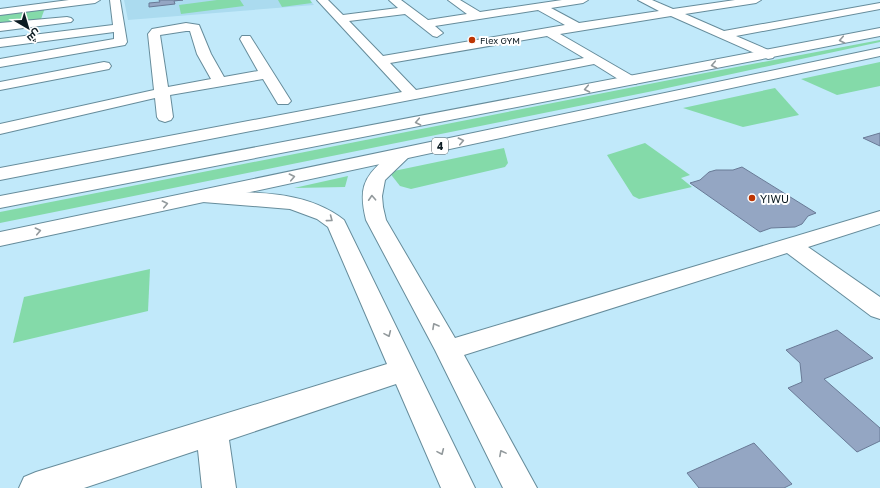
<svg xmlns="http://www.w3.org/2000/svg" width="880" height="488" viewBox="0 0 880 488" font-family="'Golos Text',Cairo,sans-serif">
	<rect width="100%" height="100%" fill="#c1e9fa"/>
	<!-- built -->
	<polygon fill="#abdbef" points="124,0 310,0 314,5 128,20"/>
	<!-- green -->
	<g fill="#84daa9">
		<polygon points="217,0 240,0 244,6 181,14 179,5"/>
		<polygon points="278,0 310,0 312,3 282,7"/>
		<polygon points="45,8 41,19 0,24 0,14"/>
		<polygon points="880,40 880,42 658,90 0,223 0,212 705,73"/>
		<polygon points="880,62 880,86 837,95 801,79"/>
		<polygon points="775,88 799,115 743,127 683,108"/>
		<polygon points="645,143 690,175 681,178 692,187 639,199 633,196 607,155"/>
		<polygon points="504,148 508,163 505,167 411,189 400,186 389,172"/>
		<polygon points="348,176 345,187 294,188"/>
		<polygon points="150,269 148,311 13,343 24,297"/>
	</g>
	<!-- building -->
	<g fill="#94a6c3" stroke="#697a96">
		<polygon points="159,0 183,0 174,1 175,4 149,7 149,3 160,2"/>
		<polygon points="880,133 880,146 863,138"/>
		<polygon points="742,167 816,213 808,216 802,224 795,227 771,228 760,232 690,183 700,180 709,172 716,170 733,170"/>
		<polygon points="837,330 873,358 824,379 880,428 880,441 857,452 788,388 802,382 800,363 786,350"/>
		<polygon points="754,443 792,484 784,488 699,488 687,473"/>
	</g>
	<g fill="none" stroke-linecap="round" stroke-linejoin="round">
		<!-- minor casing -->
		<g stroke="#668c9b" stroke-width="2">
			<g id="minor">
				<polygon points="69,0 100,0 95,3 0,15 0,9"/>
				<polygon points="110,0 120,0 127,42 125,45 0,67 0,59 114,39 114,32 0,47 0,39 113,25"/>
				<path d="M317 0H328L343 15 398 8 389 0H401L428 20 467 14 448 0H460L480 12 562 0H588L583 3 551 8 579 23 659 11 638 0H652L673 9 735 0H761L756 3 685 14 724 31 880 3V9L736 36 773 52 775 55 773 58 768 59 671 16 560 34 636 78 638 81 636 84H626L594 64 0 180V168L402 92ZM538 10 565 25 383 56 349 21 405 14 433 36 437 37 443 33 435 26ZM547 36 584 58 416 90 390 63Z"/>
				<polygon points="67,17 71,18 73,20 71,22 0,31 0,23"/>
				<path d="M186 23 199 25 211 54 224 77 258 71 240 39 242 36H250L291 101 288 104H278L263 79 170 95 173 117 171 120 165 122 159 120 157 117 155 98 0 134V124L154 90 148 34 152 29ZM186 31H190L197 54 211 79 168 87 160 35Z"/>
				<polygon points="104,62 109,63 111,66 109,69 0,90 0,82"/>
				<path d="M404 148 410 149 413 153 385 180 382 196 383 207 386 220 455 338 880 211V224L808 247 880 297V319L871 316 787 253 464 355 537 488H503L435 350 366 220C359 191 362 178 385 159 391 154 396 150 404 148Z"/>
				<path d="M197 191C247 193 303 188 344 220L475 488H441L396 384 229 440 236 488H202L198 450 84 488H19L24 477 36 472 387 364 328 227 317 219 290 209 190 201 187 197 190 193Z"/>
			</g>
		</g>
		<!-- highway casing -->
		<g stroke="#668c9b" stroke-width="2">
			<g id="highway">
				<polygon points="880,28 880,36 0,208 0,196"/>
				<polygon points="880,48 880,56 0,246 0,232"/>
			</g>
		</g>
		<!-- minor -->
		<use href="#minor" fill="#fff" fill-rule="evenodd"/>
		<!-- highway -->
		<use href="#highway" fill="#fff" fill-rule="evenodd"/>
	</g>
	<!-- one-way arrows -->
	<defs><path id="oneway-chevron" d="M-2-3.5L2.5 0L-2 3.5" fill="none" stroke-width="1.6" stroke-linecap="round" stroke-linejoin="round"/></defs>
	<g stroke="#92999c">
		<use href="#oneway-chevron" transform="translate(842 40) rotate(169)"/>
		<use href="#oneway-chevron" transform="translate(714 65) rotate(169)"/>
		<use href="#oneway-chevron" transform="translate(587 89) rotate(169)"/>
		<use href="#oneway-chevron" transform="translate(418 122) rotate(169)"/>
		<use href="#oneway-chevron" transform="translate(461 141) rotate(-12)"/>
		<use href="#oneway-chevron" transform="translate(292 177) rotate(-12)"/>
		<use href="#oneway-chevron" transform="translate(372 198) rotate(-93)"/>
		<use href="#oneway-chevron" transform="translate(165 204) rotate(-12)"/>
		<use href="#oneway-chevron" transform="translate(330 219) rotate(37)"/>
		<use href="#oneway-chevron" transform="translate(38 231) rotate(-12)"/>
		<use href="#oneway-chevron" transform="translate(435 326) rotate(-119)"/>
		<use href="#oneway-chevron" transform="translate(388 334) rotate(66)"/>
		<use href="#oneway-chevron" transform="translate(441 452) rotate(66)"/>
		<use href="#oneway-chevron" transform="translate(502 453) rotate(-118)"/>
	</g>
	<!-- markers -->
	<g fill="#bd3503" stroke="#fff" stroke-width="1.5">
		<circle cx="472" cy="40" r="4"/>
		<circle cx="752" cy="198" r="4"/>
	</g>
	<g text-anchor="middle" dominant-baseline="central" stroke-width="4" stroke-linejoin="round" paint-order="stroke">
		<!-- far-poi labels -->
		<g font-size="9" fill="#0d1c23" stroke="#fff" text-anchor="start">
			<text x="480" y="40">Flex GYM</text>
		</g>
		<!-- shield labels -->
		<rect fill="#fff" stroke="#566065" stroke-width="1" x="432" y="138" width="16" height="16" rx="3"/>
		<g font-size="10" font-weight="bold" fill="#0d1c23">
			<text x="440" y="146">4</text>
		</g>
		<!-- poi labels -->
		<g font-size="11" fill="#0d1c23" stroke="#fff" text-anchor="start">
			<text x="760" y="198">YIWU</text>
		</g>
	</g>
	<!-- north arrow -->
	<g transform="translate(28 28) rotate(142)" stroke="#ffffff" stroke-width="3" paint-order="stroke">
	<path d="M0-3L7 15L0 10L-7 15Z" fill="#0d1c23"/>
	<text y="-6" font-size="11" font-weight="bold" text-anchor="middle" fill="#0d1c23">ش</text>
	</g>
</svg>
